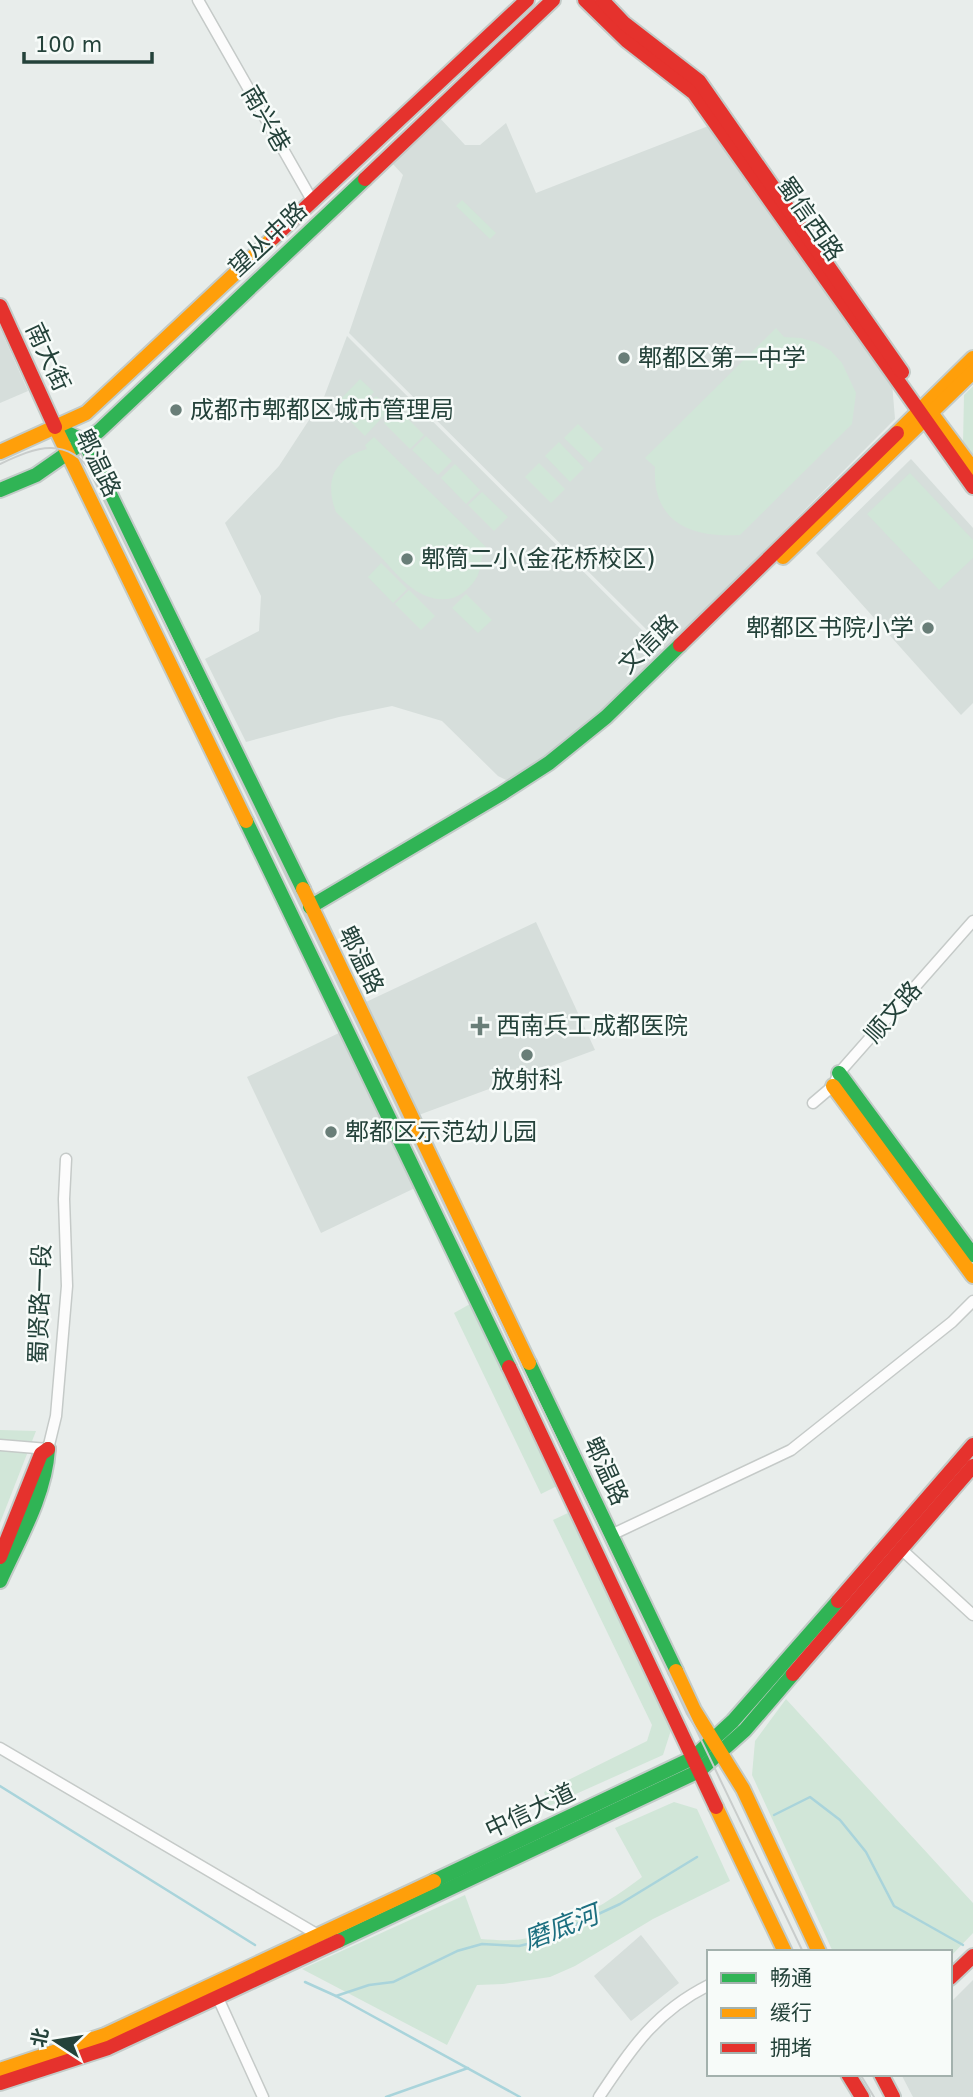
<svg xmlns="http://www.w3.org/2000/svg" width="973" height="2097" viewBox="0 0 973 2097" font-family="'DejaVu Sans','Noto Sans SC',sans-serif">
	<rect width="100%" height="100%" fill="#e8edeb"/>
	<!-- built -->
	<g fill="#d6dedb">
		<polygon points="438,116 465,145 480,145 506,123 536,193 711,125 892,383 895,419 666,649 349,333 403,175 392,163"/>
		<polygon points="0,328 28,391 0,403"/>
		<polygon points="347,336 664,652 590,726 520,780 508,781 498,776 442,721 392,706 339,717 246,742 205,659 259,631 261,596 225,523 279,466 324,397"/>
		<polygon points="911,459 973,528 973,703 961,715 816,553"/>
		<polygon points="536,922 595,1050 416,1116 366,1002"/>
		<polygon points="341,1032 415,1188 321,1233 247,1077"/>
		<polygon points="641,1935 679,1983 631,2021 594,1976"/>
		<polygon points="973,1980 973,2097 913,2097 901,2074 950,2074 950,2003"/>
	</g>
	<!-- green -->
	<g fill="#d1e6d8">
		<polygon points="462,200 496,233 490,239 456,206"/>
		<path d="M776 328 784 337 801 338 815 342 831 351 842 363 856 393 852 424 740 535C692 538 652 523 655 467L645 458Z"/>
		<polygon points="360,379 374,392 349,419 335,405"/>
		<polygon points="973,386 973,457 963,444 964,395"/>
		<polygon points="376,396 390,409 365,436 351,422"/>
		<polygon points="398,409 424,435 410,449 384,423"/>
		<polygon points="578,424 603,449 590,463 564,438"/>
		<polygon points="426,436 452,461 438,475 412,450"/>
		<path d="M374 437 486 547C480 557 482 567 477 577 472 586 462 595 453 598 420 606 398 575 378 554 364 540 350 526 336 512 324 481 334 458 367 449L365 445Z"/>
		<polygon points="559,442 584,468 570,482 545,456"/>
		<polygon points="539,463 565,489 551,503 525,477"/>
		<polygon points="455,464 480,490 466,504 441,478"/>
		<polygon points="910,473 973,540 973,558 939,590 867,514"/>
		<polygon points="482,492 508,517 494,531 468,505"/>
		<polygon points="381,563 407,589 393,603 368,577"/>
		<polygon points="409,590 435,616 421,630 395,604"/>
		<polygon points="466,594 492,620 478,633 452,608"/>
		<polygon points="470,1304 557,1486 541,1494 454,1313"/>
		<polygon points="0,1430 36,1431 0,1523"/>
		<polygon points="570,1512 673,1724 663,1755 549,1806 544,1792 647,1741 652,1725 553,1520"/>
		<polygon points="786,1699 973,1903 973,1933 950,1957 950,1952 833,1952 752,1775 755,1741"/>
		<path d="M674 1802 697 1809 730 1881 653 1919 575 1966 550 1977 503 1984 477 1985 447 2045 302 1969 465 1895 481 1939C497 1940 515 1942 531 1937 569 1926 611 1901 642 1877L615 1828Z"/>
	</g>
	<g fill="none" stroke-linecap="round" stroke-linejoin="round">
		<!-- stream -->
		<g stroke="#a9d4db" stroke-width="2.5">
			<polyline points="0,1786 255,1945"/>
			<polyline points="774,1815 810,1797 840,1820 866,1852 894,1906 963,1945"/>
			<polyline points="305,1982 336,1996 520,2097"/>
			<polyline points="336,1996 369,1985 393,1982 457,1951 482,1944 519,1946 540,1941 620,1904 697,1857"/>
			<polyline points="386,2097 468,2068"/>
		</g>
		<!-- street casing -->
		<g stroke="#c5cac8" stroke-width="13">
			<g id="street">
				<polyline points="198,0 313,202"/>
				<polyline points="813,1103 833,1086 839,1073 973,921"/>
				<polyline points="0,1445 48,1449 56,1416 67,1286 64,1199 66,1159"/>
				<polyline points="611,1535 791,1450 952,1322 973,1301"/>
				<polyline points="901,1549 973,1615"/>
				<polyline points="0,1748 320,1936"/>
				<polyline points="218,1998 263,2097"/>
				<path d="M599 2097C631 2049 655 2012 709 1985"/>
			</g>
		</g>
		<!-- fast casing -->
		<g stroke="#c3cbc8" stroke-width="18">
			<g id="fast">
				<polyline points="55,427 84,441 303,889"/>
				<polyline points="0,490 36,475 99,431 365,179"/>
				<polyline points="246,821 509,1367"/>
				<polyline points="310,907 501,794 549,763 606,717 680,645"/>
				<polyline points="839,1073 973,1255"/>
				<polyline points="529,1363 676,1671"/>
				<path d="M0 1581C19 1539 45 1496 48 1449"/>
				<polyline points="434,1881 693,1758 733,1721 838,1601"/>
				<polyline points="338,1941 699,1771 745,1730 793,1674"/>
			</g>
		</g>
		<!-- slow casing -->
		<g stroke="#c3cbc8" stroke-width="18">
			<g id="slow">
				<polyline points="926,406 973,469"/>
				<polyline points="55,427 246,821"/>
				<polyline points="897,433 973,358"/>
				<polyline points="0,452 86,413 273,238"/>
				<polyline points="783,557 973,372"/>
				<polyline points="303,889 529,1363"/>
				<polyline points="833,1086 973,1276"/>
				<polyline points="676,1671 694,1710 743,1789 819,1952"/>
				<polyline points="716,1807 785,1952"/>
				<polyline points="0,2070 105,2035 434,1881"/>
			</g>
		</g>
		<!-- jam casing -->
		<g stroke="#c3cbc8" stroke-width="18">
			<g id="jam">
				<polyline points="585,0 627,41 694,93 973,487"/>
				<polyline points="602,0 624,23 699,81 902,372"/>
				<polyline points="365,179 553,0"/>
				<polyline points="273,238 527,0"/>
				<polyline points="0,306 55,427"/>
				<polyline points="680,645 897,433"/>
				<polyline points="509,1367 716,1807"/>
				<polyline points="0,1557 41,1454 48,1449"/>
				<polyline points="838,1601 973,1445"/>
				<polyline points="793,1674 973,1466"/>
				<polyline points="950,1978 973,1956"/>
				<polyline points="848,2074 862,2097"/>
				<polyline points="881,2074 893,2097"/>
				<polyline points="0,2083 108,2048 338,1941"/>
			</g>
		</g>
		<!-- street -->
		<use href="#street" stroke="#fcfcfc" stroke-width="10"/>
		<!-- fast -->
		<use href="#fast" stroke="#30b455" stroke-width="14"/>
		<!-- slow -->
		<use href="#slow" stroke="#ff9f0a" stroke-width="14"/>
		<!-- jam -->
		<use href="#jam" stroke="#e5322d" stroke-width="14"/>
		<!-- tram -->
		<g stroke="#c9cdcc" stroke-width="2">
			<path d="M0 464C36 447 67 435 93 474L803 1952"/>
			<polyline points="860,2074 874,2097"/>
		</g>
	</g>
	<!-- markers -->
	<g fill="#697e78" stroke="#f7fbf9" stroke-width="2.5">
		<circle cx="624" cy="358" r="7"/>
		<circle cx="176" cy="410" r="7"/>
		<circle cx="407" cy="559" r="7"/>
		<circle cx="928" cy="628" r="7"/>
		<path d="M476.5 1015.5h7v7h7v7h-7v7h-7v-7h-7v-7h7z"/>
		<circle cx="527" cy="1055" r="7"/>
		<circle cx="331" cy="1132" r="7"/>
	</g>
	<g text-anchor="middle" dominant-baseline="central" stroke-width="5" stroke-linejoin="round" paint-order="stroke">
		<!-- street labels -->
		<g font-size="24" fill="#24423a" stroke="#f7fbf9">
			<text transform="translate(266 119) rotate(60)">南兴巷</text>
			<text transform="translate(810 219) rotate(55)">蜀信西路</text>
			<text transform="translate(268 239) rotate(-43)">望丛中路</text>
			<text transform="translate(48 357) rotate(65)">南大街</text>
			<text transform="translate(98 463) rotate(64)">郫温路</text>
			<text transform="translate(648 644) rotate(-45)">文信路</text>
			<text transform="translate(361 960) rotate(64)">郫温路</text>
			<text transform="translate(893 1012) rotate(-49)">顺文路</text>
			<text transform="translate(40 1304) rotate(-88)">蜀贤路一段</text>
			<text transform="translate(606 1471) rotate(65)">郫温路</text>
			<text transform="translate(530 1811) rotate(-25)">中信大道</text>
		</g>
		<!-- poi labels -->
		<g font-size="24" fill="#24423a" stroke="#f7fbf9" text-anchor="start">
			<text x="638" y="358">郫都区第一中学</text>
			<text x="190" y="410">成都市郫都区城市管理局</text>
			<text x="421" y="559">郫筒二小(金花桥校区)</text>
			<text x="914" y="628" text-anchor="end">郫都区书院小学</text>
			<text x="496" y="1026">西南兵工成都医院</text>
			<text x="527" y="1080" text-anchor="middle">放射科</text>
			<text x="345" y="1132">郫都区示范幼儿园</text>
		</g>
		<!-- water labels -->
		<g font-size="26" font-style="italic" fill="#1c6f80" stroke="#f7fbf9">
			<text transform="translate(561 1927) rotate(-21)">磨底河</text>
		</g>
	</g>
	<!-- legend -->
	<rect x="707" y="1950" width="245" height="126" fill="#f7fbf9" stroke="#a3b1ad" stroke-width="2"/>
	<rect x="721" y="1973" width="35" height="10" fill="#30b455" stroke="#a3b1ad" stroke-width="2"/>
	<text x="770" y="1985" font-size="21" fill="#24423a">畅通</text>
	<rect x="721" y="2008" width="35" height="10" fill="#ff9f0a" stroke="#a3b1ad" stroke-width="2"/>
	<text x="770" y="2020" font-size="21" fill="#24423a">缓行</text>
	<rect x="721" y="2043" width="35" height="10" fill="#e5322d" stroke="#a3b1ad" stroke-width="2"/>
	<text x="770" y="2055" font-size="21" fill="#24423a">拥堵</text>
	<!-- north arrow -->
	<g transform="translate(56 2041) rotate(282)" stroke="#f7fbf9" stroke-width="5" paint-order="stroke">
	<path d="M0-5L12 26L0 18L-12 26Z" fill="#24423a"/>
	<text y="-10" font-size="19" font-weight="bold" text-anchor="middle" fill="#24423a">北</text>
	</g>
	<!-- scale -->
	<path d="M24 52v10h128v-10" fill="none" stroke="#24423a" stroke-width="3.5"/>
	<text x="35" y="52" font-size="21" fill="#24423a" stroke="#f7fbf9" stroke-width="5" paint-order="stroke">100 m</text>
</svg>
